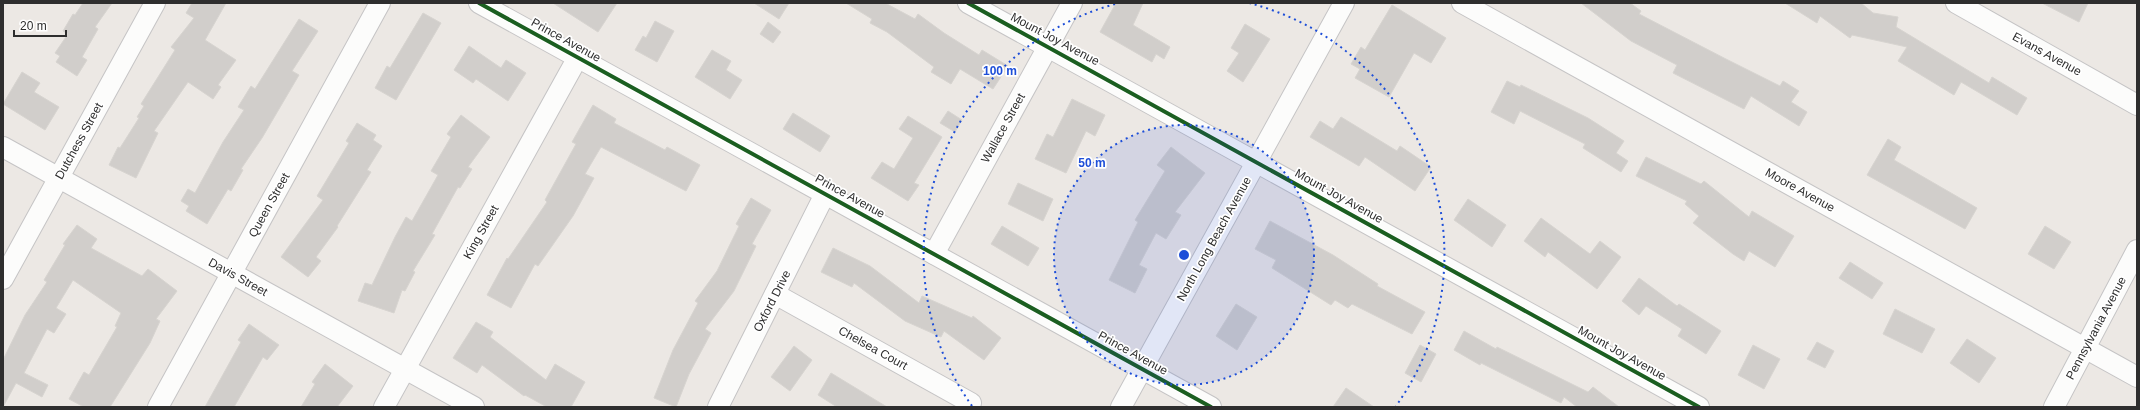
<svg xmlns="http://www.w3.org/2000/svg" width="2140" height="410" viewBox="0 0 2140 410" font-family="Helvetica,sans-serif">
	<rect width="100%" height="100%" fill="#ece8e4"/>
	<!-- building -->
	<g fill="#d1cecb" stroke="#d7d4d0">
		<polygon points="83,3 112,3 95,27 98,29 82,57 87,60 77,76 56,62 60,56 55,53 68,34 63,31 73,14 75,15"/>
		<polygon points="192,3 226,3 205,40 236,60 218,85 221,87 213,99 188,82 154,131 158,133 136,178 109,165 118,147 120,148 139,118 137,117 144,106 141,104 175,50 171,47 194,18 186,13"/>
		<polygon points="553,3 617,3 598,32"/>
		<polygon points="754,3 789,3 779,19"/>
		<polygon points="846,3 885,3 915,19 918,14 944,33 979,55 982,50 1008,66 993,89 960,69 951,84 931,72 934,67 887,32 870,23 872,19"/>
		<polygon points="1116,3 1143,3 1133,25 1170,47 1164,59 1156,54 1152,62 1100,32"/>
		<polygon points="1581,3 1630,3 1641,11 1639,14 1724,58 1780,86 1783,81 1799,91 1791,102 1807,112 1799,126 1751,96 1744,109 1673,73 1677,65 1631,41"/>
		<polygon points="1785,3 1861,3 1873,13 1898,17 1896,27 1989,83 1992,77 2027,98 2017,115 1961,82 1954,95 1898,61 1907,47 1852,35 1850,38 1820,16 1817,23"/>
		<polygon points="2042,3 2088,3 2079,22"/>
		<polygon points="1392,5 1446,38 1431,63 1414,53 1389,97 1355,78 1360,69 1351,64 1361,47 1365,50"/>
		<polygon points="423,13 441,23 396,100 375,88 387,66 390,68"/>
		<polygon points="299,19 318,31 292,71 299,75 262,138 241,169 243,170 231,191 228,189 207,224 186,211 189,206 181,201 188,189 195,193 223,142 244,110 238,107 251,86 255,89"/>
		<polygon points="655,21 674,31 657,62 635,50 643,36 646,38"/>
		<polygon points="768,22 781,32 773,43 760,34"/>
		<polygon points="1245,24 1270,39 1243,82 1227,71 1239,53 1231,48"/>
		<polygon points="469,46 501,68 506,60 526,73 508,101 476,79 473,83 454,70"/>
		<polygon points="712,50 731,61 726,70 742,80 730,99 695,77"/>
		<polygon points="22,72 40,83 34,92 59,107 45,130 3,104"/>
		<polygon points="1507,81 1520,87 1521,85 1588,118 1624,141 1616,153 1628,161 1621,172 1583,148 1585,144 1520,111 1514,124 1491,112"/>
		<polygon points="1072,99 1105,115 1095,136 1086,131 1066,173 1035,159 1047,134 1053,137"/>
		<polygon points="593,105 616,119 614,123 665,150 667,147 700,165 686,191 601,147 585,174 594,178 573,216 538,266 535,264 511,308 487,295 507,258 508,259 547,202 545,200 576,144 572,142"/>
		<polygon points="948,111 962,120 955,132 940,123"/>
		<polygon points="793,113 830,136 820,152 783,129"/>
		<polygon points="461,115 490,137 468,167 472,169 460,188 458,187 432,234 435,235 413,271 415,272 405,291 402,290 394,313 358,301 365,283 372,285 395,237 406,217 412,221 438,175 431,171 451,137 447,134"/>
		<polygon points="908,116 942,137 914,183 919,185 908,201 871,178 882,162 894,169 913,138 899,129"/>
		<polygon points="1341,117 1397,151 1400,146 1431,167 1415,191 1365,157 1359,166 1310,137 1320,121 1333,129"/>
		<polygon points="357,123 376,135 373,140 382,146 367,170 371,172 337,226 338,227 316,257 321,261 308,277 281,257 323,200 317,196 349,143 346,141"/>
		<polygon points="1888,139 1901,147 1894,160 1977,208 1965,229 1867,175"/>
		<polygon points="1171,147 1205,173 1175,212 1181,215 1166,239 1156,233 1139,265 1147,269 1135,293 1109,280 1138,222 1135,220 1165,171 1157,165"/>
		<polygon points="1646,157 1701,184 1704,181 1749,217 1752,211 1794,236 1775,267 1749,251 1744,261 1733,254 1693,223 1699,216 1685,204 1687,201 1636,176"/>
		<polygon points="1018,183 1053,199 1043,221 1008,204"/>
		<polygon points="751,198 771,210 752,244 756,246 734,291 705,329 711,333 689,374 676,407 654,398 673,350 698,303 695,301 717,271 739,226 736,224"/>
		<polygon points="1468,199 1506,225 1492,247 1454,220"/>
		<polygon points="1541,218 1590,254 1600,241 1621,257 1597,289 1548,252 1545,257 1524,241"/>
		<polygon points="1270,221 1333,255 1378,284 1377,286 1425,312 1412,334 1352,304 1348,308 1335,300 1331,305 1272,268 1276,260 1255,249"/>
		<polygon points="77,225 97,239 91,248 142,276 148,269 177,291 156,319 160,321 150,343 110,407 84,407 69,399 84,372 89,375 117,327 115,326 121,313 73,280 56,308 66,314 54,333 47,329 24,373 48,385 42,397 16,383 3,407 3,360 25,315 47,282 44,280 65,245 63,244"/>
		<polygon points="1002,226 1039,248 1028,266 991,244"/>
		<polygon points="2045,226 2071,242 2054,269 2028,254"/>
		<polygon points="833,248 870,266 919,303 922,296 972,318 973,316 1001,338 984,360 944,331 941,337 905,321 854,283 852,287 821,272"/>
		<polygon points="1850,262 1883,283 1872,299 1839,278"/>
		<polygon points="1639,278 1677,306 1679,304 1721,331 1706,354 1678,336 1682,329 1646,306 1639,315 1622,301"/>
		<polygon points="1236,304 1257,317 1237,350 1216,336"/>
		<polygon points="1895,309 1935,329 1922,353 1883,334"/>
		<polygon points="476,322 493,332 490,337 546,380 555,364 585,382 571,407 547,407 525,395 524,396 482,365 477,373 453,358"/>
		<polygon points="249,324 279,345 267,360 263,357 234,407 205,407 241,342 238,340"/>
		<polygon points="1464,331 1496,349 1497,347 1588,392 1593,387 1619,407 1577,407 1564,397 1561,403 1481,363 1480,365 1454,350"/>
		<polygon points="1967,339 1996,358 1979,383 1950,363"/>
		<polygon points="1817,342 1834,351 1825,368 1807,359"/>
		<polygon points="1420,345 1436,354 1421,382 1405,373"/>
		<polygon points="1753,345 1780,359 1764,389 1738,375"/>
		<polygon points="794,346 812,360 790,391 771,377"/>
		<polygon points="325,364 353,386 337,407 301,407 315,384 312,382"/>
		<polygon points="831,373 887,407 837,407 818,395"/>
		<polygon points="1346,388 1374,407 1333,407"/>
	</g>
	<g fill="none" stroke-linecap="round" stroke-linejoin="round">
		<!-- minor casing -->
		<g stroke="#c5c4c5" stroke-width="22">
			<g id="minor">
				<polyline points="479,3 1211,407"/>
				<polyline points="968,3 1699,407"/>
				<polyline points="1462,3 2137,377"/>
				<polyline points="1956,3 2137,105"/>
				<polyline points="3,147 474,407"/>
				<polyline points="934,254 1072,3"/>
				<polyline points="3,279 155,3"/>
				<polyline points="775,294 971,403"/>
				<polyline points="158,407 380,3"/>
				<polyline points="384,407 578,57"/>
				<polyline points="718,407 825,194"/>
				<polyline points="1121,407 1344,3"/>
				<polyline points="2054,407 2137,250"/>
			</g>
		</g>
		<!-- minor -->
		<use href="#minor" stroke="#fcfcfb" stroke-width="20"/>
		<!-- cycleway casing -->
		<g stroke="#fff" stroke-width="6">
			<g id="cycleway">
				<polyline points="479,3 1211,407"/>
				<polyline points="968,3 1699,407"/>
			</g>
		</g>
		<!-- cycleway -->
		<use href="#cycleway" stroke="#1b5e20" stroke-width="4"/>
	</g>
	<!-- distance rings -->
	<circle cx="1184" cy="255" r="130" fill="#1d4ed8" fill-opacity=".12"/>
	<g fill="none" stroke="#1d4ed8" stroke-width="2" stroke-dasharray="2 4">
		<circle cx="1184" cy="255" r="130"/>
		<path d="M972 406A260 260 0 0 1 1119 3M1249 3A260 260 0 0 1 1396 406"/>
	</g>
	<g text-anchor="middle" dominant-baseline="central" stroke-width="3.5" stroke-linejoin="round" paint-order="stroke">
		<!-- street labels -->
		<g font-size="12" fill="#2e2e2e" stroke="#fff">
			<text transform="translate(1055 39) rotate(28)">Mount Joy Avenue</text>
			<text transform="translate(566 40) rotate(29)">Prince Avenue</text>
			<text transform="translate(2047 54) rotate(29)">Evans Avenue</text>
			<text transform="translate(1003 128) rotate(-61)">Wallace Street</text>
			<text transform="translate(79 141) rotate(-61)">Dutchess Street</text>
			<text transform="translate(1800 190) rotate(29)">Moore Avenue</text>
			<text transform="translate(850 196) rotate(29)">Prince Avenue</text>
			<text transform="translate(1339 196) rotate(29)">Mount Joy Avenue</text>
			<text transform="translate(269 205) rotate(-61)">Queen Street</text>
			<text transform="translate(481 232) rotate(-61)">King Street</text>
			<text transform="translate(1214 239) rotate(-61)">North Long Beach Avenue</text>
			<text transform="translate(238 277) rotate(29)">Davis Street</text>
			<text transform="translate(772 301) rotate(-63)">Oxford Drive</text>
			<text transform="translate(2096 328) rotate(-62)">Pennsylvania Avenue</text>
			<text transform="translate(873 348) rotate(29)">Chelsea Court</text>
			<text transform="translate(1133 353) rotate(29)">Prince Avenue</text>
			<text transform="translate(1622 353) rotate(29)">Mount Joy Avenue</text>
		</g>
	</g>
	<circle cx="1184" cy="255" r="6" fill="#1d4ed8" stroke="#fff" stroke-width="2"/>
	<g font-size="12" text-anchor="middle" font-weight="bold" fill="#1d4ed8" stroke="#fff" stroke-width="3.5" stroke-linejoin="round" paint-order="stroke">
		<text x="1000" y="75">100 m</text>
		<text x="1092" y="167">50 m</text>
	</g>
	<!-- border -->
	<rect width="2140" height="410" fill="none" stroke="#2e2e2e" stroke-width="8"/>
	<!-- scale -->
	<path d="M14 30v6h52v-6" fill="none" stroke="#2e2e2e" stroke-width="2"/>
	<text x="20" y="30" font-size="12" fill="#2e2e2e" stroke="#ffffff" stroke-width="3" paint-order="stroke">20 m</text>
</svg>
